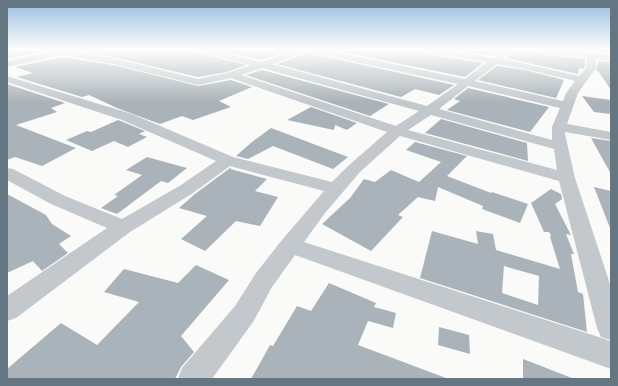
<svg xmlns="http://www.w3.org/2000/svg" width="618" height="386" viewBox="0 0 618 386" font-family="'Roboto Condensed',sans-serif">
	<rect width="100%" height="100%" fill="#fafaf8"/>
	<!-- building -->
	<g fill="#aab3b9" fill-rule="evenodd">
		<polygon points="7,49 50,49 50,50 7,59"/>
		<polygon points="72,49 193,49 195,52 246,65 227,72 198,77 113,57"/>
		<polygon points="214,49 295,49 261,60"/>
		<polygon points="328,49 418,49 423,53 483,63 465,77"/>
		<polygon points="448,49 503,49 493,56"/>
		<polygon points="516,49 530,49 535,53 585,59 585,67 583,69 579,68 578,74 506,58"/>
		<polygon points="571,49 611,49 611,53"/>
		<polygon points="308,53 309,53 454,85 439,95 415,89 401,97 277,64"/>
		<polygon points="63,57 113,65 198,86 231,80 252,87 219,101 231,107 193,120 182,116 160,124 117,108 89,95 82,97 17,77 33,73 15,67"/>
		<polygon points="598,61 611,62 611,90 598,71 596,71"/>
		<polygon points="497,66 525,70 564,80 556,98 478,80"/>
		<polygon points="262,70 389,104 370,116 246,75"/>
		<polygon points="7,84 65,103 51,108 57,112 16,125 76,148 42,166 15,157 7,160"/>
		<polygon points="468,88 549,107 530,132 447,110 460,101 454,99"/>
		<polygon points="582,96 611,100 611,114 594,112"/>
		<polygon points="311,107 357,123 347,130 335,125 334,130 287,120"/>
		<polygon points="441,119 527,143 528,161 425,133"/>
		<polygon points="118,120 145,131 139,134 147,137 128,147 114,141 92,151 66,140 87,131 91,132"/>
		<polygon points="271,128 348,157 333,169 273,146 248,159 236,156 252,142"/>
		<polygon points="591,138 611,141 611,174"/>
		<polygon points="415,142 467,156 447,176 491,193 492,192 528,204 520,223 482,209 483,206 438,187 435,201 418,197 398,215 403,217 371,251 322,224 350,198 364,179 375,182 391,170 419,182 441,162 406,150"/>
		<polygon points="147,157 187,168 168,183 161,181 117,214 101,208 118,196 114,195 142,175 126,170"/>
		<polygon points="230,168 232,168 230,169 267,179 255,191 278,197 260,226 236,221 205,251 181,239 207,216 179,208 195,194"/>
		<polygon points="594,187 611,191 611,227 610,228"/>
		<path d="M551 189 561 194 562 199 555 204 571 235 566 234 574 254H571L578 292 583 294 587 332 420 278 432 231 478 244 476 231 493 234 496 250 560 269 550 237 551 235 549 232H544L531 203ZM504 266 539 276 538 305 502 293Z"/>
		<polygon points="7,194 46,215 52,224 71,236 59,244 68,253 42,271 33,261 7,273"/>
		<polygon points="196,265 229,280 181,336 194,352 181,367 175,379 7,379 7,369 61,323 97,345 139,302 104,292 124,269 178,283"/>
		<polygon points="329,283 376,303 374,307 396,313 393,328 368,321 358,345 446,378 446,379 251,379 270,345 273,346 297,306 311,311"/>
		<polygon points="439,327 469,335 470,354 438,345"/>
		<polygon points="523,359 572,378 571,379 523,379"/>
	</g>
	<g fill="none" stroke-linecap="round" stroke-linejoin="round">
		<!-- minor -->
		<path fill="#c3c8cc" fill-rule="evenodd" d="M51 49H63L113 58 198 79 227 73 251 65 195 51 194 49H208L261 62 300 49H321L465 79 487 62 423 52 419 49H439L493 58 506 49H515L503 59 579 76 586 68 587 58 535 52 531 49H557L611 55V61L596 59V68L578 93 567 124 611 132V140L565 132V134L575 178 611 287V340L601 337 597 328 559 181 400 136 360 172 325 213 304 242 611 341V369L295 255 272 287 253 322 212 379H178L182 368 235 306 256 273 282 240 324 191 230 166 193 193 130 232 16 318 7 321V296L107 228 51 204 7 180V168L13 169 65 196 122 219 181 185 216 161 122 120 7 82V76L132 114 233 157 332 182 348 166 387 132 231 78 198 85 113 64 63 55 7 67V61L54 51ZM309 51V52L458 84 427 106 272 64ZM497 64 525 69 575 81 566 93 563 101 475 81ZM262 68 419 111 396 126 241 75ZM468 86 560 108 552 127V140L439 109ZM431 115 554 149 557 170 408 130Z"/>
	</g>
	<!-- sky -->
	<linearGradient id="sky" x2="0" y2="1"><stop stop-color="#96bcdc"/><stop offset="0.48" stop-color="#fdfdfc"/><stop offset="1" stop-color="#fdfdfc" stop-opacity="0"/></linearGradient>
	<rect width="618" height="103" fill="url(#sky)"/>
	<!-- border -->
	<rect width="618" height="386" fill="none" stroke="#657683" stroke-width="16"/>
</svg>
